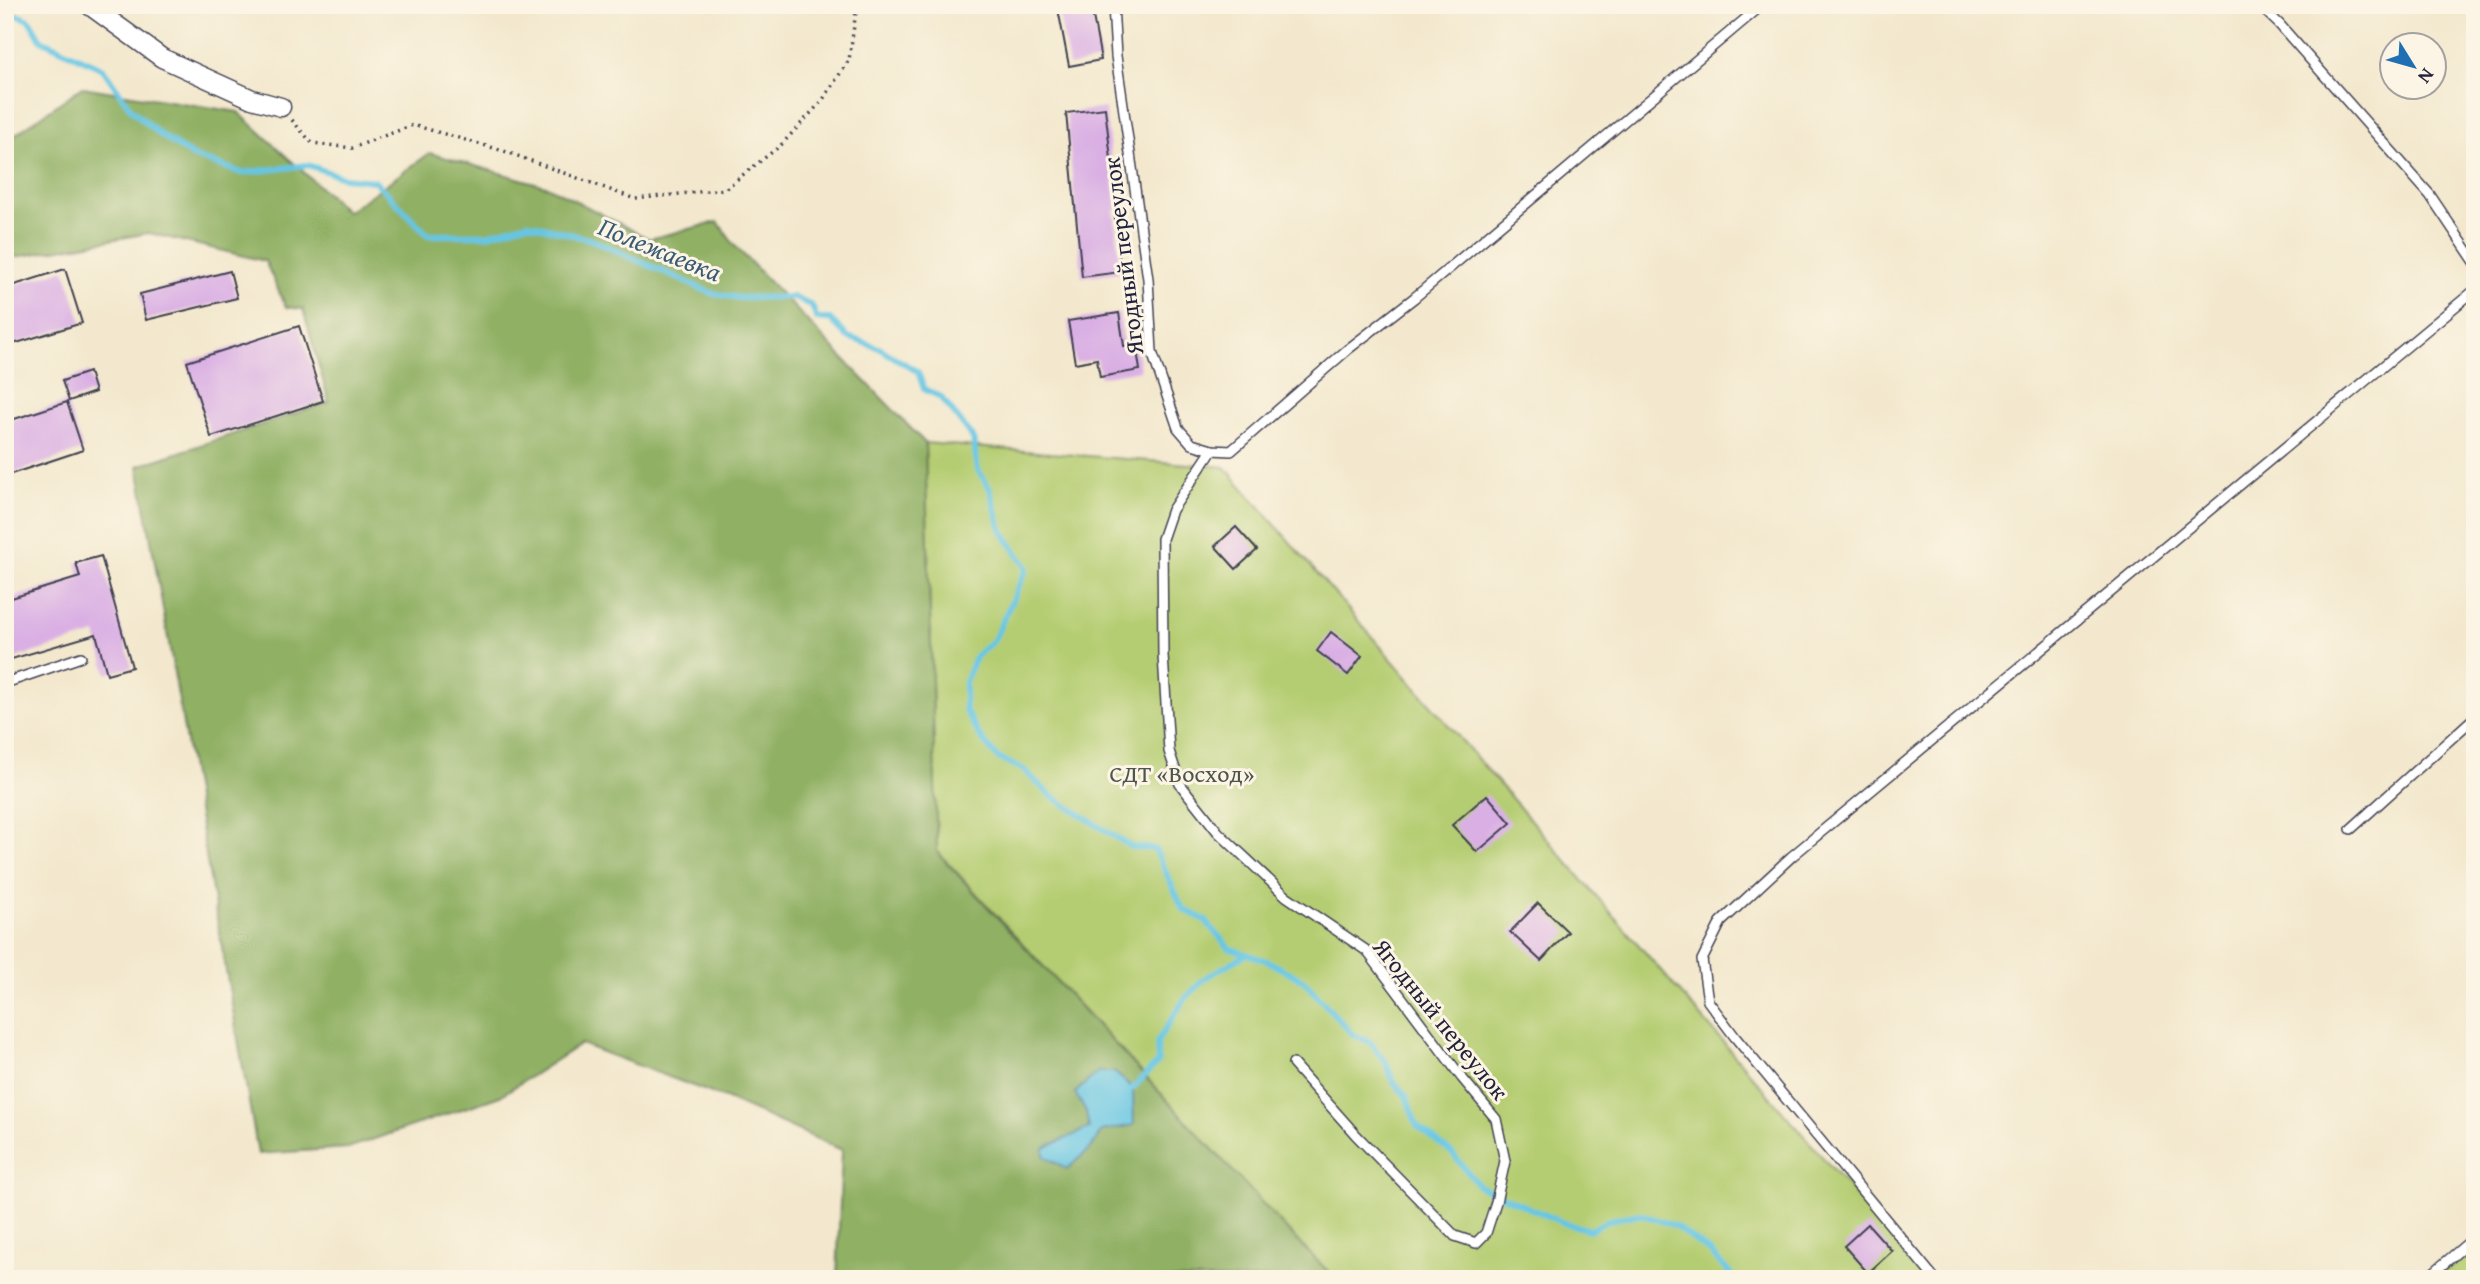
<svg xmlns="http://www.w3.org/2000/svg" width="2480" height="1284" viewBox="0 0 2480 1284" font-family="'Gentium Book Plus',serif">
	<rect width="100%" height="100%" fill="#fcf5e5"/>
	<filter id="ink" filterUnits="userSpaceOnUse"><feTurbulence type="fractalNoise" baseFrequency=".0143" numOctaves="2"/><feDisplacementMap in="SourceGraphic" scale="14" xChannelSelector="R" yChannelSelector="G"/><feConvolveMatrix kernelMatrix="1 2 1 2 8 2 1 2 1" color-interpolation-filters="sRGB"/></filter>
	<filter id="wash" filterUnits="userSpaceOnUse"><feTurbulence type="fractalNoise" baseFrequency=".00686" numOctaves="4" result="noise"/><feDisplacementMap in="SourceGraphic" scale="28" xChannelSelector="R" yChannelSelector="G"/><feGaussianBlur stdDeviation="1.57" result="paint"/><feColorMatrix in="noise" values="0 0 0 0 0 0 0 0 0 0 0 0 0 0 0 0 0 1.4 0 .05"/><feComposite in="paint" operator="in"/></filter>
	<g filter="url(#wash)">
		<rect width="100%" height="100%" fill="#f3e8cd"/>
		<!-- green -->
		<g fill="#b5cd72" stroke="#6c7856" stroke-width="2">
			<polygon points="925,443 1225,467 1928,1279 1336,1279 1301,1245 937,851"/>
			<polygon points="2475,1247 2475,1279 2434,1279"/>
		</g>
		<!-- forest -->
		<polygon fill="#90b064" stroke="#596950" stroke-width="2" points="82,87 238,112 347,212 430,153 549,187 649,239 718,222 734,245 925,443 937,852 1301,1245 1336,1279 837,1279 842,1150 725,1098 581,1044 500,1096 348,1148 258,1154 138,466 329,402 303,309 286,307 265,261 149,233 5,259 5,142"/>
		<!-- water -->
		<polygon fill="#65c6e4" stroke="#447490" stroke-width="2" points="1098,1072 1114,1072 1133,1088 1134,1125 1102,1131 1090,1149 1067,1169 1044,1156 1044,1148 1089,1128 1086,1112 1075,1093"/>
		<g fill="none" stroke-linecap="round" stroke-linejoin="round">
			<!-- stream -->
			<g stroke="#65c6e4" stroke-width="6">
				<polyline points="5,10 29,20 41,40 103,69 131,109 158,133 192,156 242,173 308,165 345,178 375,181 428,235 487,235 528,223 592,240 711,293 739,298 792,297 812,306 817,319 830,319 848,337 879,348 918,372 924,389 941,397 973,438 978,470 990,489 1001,529 1027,568 994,640 975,657 965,682 965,710 980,737 998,758 1023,769 1050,795 1131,847 1155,849 1183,909 1205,920 1229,948 1267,961 1303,980 1352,1034 1370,1042 1387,1064 1393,1081 1406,1096 1417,1126 1453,1154 1479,1186 1564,1223 1590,1230 1609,1220 1640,1214 1675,1226 1710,1252 1735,1279"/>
				<polyline points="1133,1088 1158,1062 1157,1042 1184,1000 1205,978 1245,955"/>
			</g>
		</g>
		<g id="blocks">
			<!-- building -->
			<g fill="#dab0e4">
				<polygon points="1078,5 1091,5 1101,60 1069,66 1058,9"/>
				<polygon points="1105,108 1117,210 1114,210 1121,272 1082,277 1066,113"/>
				<polygon points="65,269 82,323 10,345 5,329 5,288"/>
				<polygon points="230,271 237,298 146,320 140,294"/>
				<polygon points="1119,313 1124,346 1136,344 1140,370 1100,377 1097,359 1075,363 1068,321"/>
				<polygon points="299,326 323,401 211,437 187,362"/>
				<polygon points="89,372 95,392 69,401 62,381"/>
				<polygon points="67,402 83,450 5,476 5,422"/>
				<polygon points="1236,527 1257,550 1236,569 1215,546"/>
				<polygon points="101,556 132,667 107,674 96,634 5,661 5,600 80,577 76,563"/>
				<polygon points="1331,632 1362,656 1348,675 1317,651"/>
				<polygon points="1487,795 1511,823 1477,852 1452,825"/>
				<polygon points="1538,903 1568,932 1541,961 1510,932"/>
				<polygon points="1868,1224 1892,1251 1868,1273 1844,1246"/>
			</g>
		</g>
	</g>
	<g filter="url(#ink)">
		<use href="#blocks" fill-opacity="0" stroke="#414051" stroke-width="2"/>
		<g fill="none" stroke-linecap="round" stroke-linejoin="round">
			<!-- service casing -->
			<g stroke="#414051" stroke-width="12">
				<g id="service">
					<polyline points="1113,5 1116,56 1148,279 1152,352 1178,428 1192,444 1212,450 1231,451 1347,350 1414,298 1762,5"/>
					<polyline points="2259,5 2279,24 2430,195 2475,262"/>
					<polyline points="1212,450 1172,510 1162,539 1163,655 1169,751 1180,784 1218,832 1286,896 1367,951 1462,1078 1496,1119 1505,1161 1496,1202 1486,1233 1476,1243 1455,1236 1356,1135 1293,1064"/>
					<polyline points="5,683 81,657"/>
					<polyline points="2351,829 2475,717"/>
					<polyline points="1935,1279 1735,1037 1708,1001 1702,960 1721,922 1791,857 2475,290"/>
					<polyline points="2426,1279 2475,1237"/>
				</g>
			</g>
			<!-- minor casing -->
			<g stroke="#414051" stroke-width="21">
				<polyline id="minor" points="89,5 162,58 252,99 281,107"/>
			</g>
			<!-- path -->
			<polyline stroke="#414051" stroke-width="3.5" stroke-dasharray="2 5" stroke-linecap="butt" points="292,120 312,143 352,148 413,125 504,151 635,199 725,189 781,145 822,101 849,60 857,5"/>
			<!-- service -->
			<use href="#service" stroke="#fff" stroke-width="9"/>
			<!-- minor -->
			<use href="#minor" stroke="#fff" stroke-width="18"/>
		</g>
	</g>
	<g text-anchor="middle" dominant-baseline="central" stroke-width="6" stroke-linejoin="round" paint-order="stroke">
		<!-- street labels -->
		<g font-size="24" fill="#22223b" stroke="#fcf5e5">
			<text transform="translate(1123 256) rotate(-97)">Ягодный переулок</text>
			<text transform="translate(1441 1019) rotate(51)">Ягодный переулок</text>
		</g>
		<!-- park labels -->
		<g font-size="24" fill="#4e554c" stroke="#fcf5e5">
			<text x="1182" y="773">СДТ «Восход»</text>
		</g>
		<!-- water labels -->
		<g font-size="26" font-style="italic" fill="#395b76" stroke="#fcf5e5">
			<text transform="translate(660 249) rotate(22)">Полежаевка</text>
		</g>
	</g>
	<!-- margin -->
	<rect width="2480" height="1284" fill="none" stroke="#fcf5e5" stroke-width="28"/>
	<!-- north arrow -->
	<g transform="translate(2413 66) rotate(127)"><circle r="33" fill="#fcf5e5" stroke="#a5a1a1" stroke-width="2"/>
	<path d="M0-5L12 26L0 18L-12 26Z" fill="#1f6fb2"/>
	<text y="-10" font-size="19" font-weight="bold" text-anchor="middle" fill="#22223b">N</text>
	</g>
</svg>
